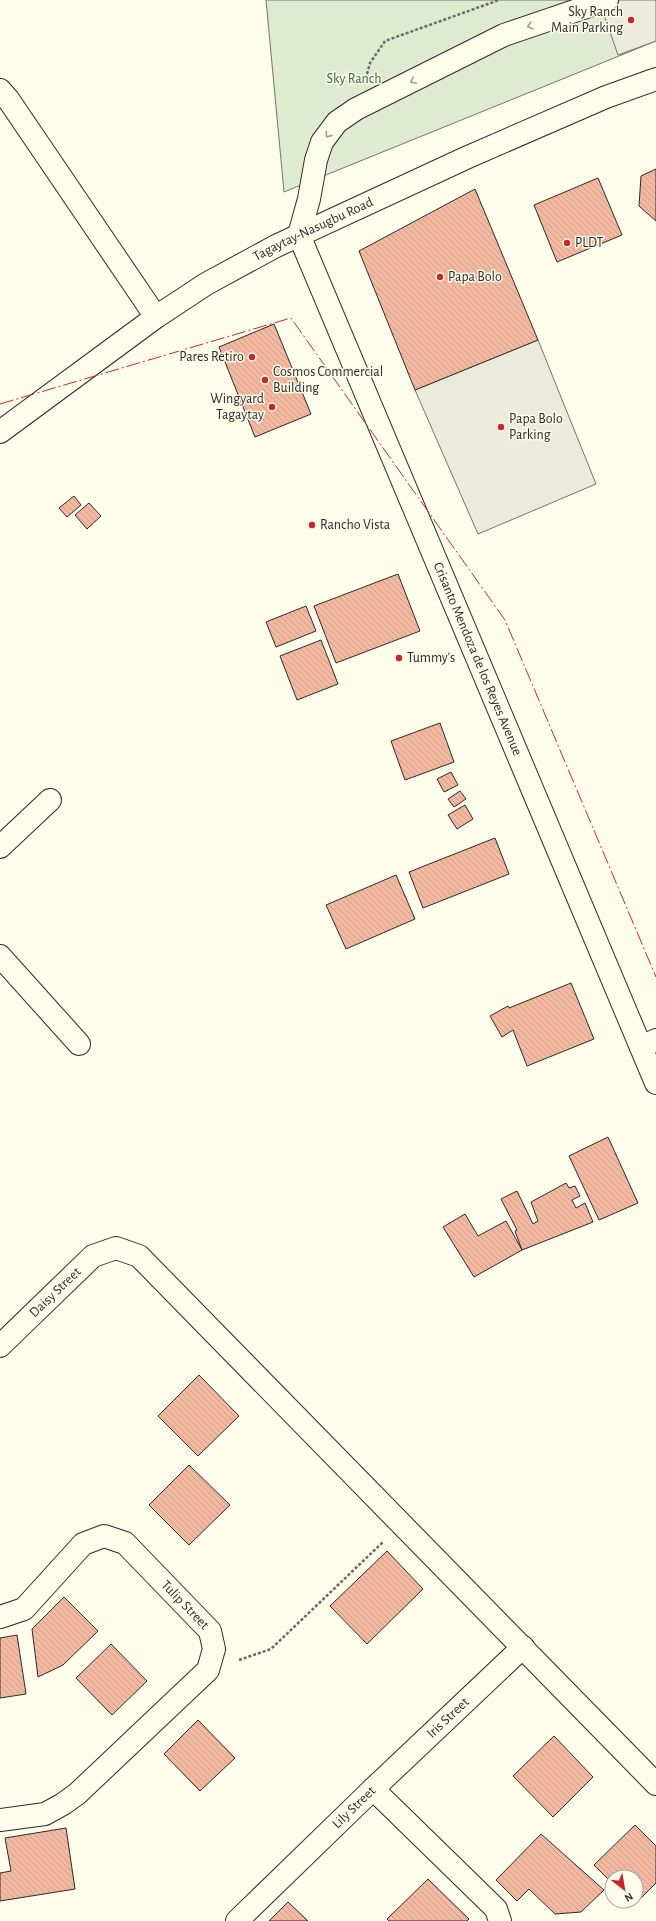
<svg xmlns="http://www.w3.org/2000/svg" width="656" height="1921" viewBox="0 0 656 1921" font-family="'Alegreya Sans',sans-serif">
	<defs>
		<pattern id="building-back-hatch" width="6" height="6" patternUnits="userSpaceOnUse"><rect width="6" height="6" fill="#f2b8a0"/><path d="M-1 5l2 2M0 0l6 6M5-1l2 2" fill="none" stroke="#d09e8a"/></pattern>
	</defs>
	<rect width="100%" height="100%" fill="#fdfbea"/>
	<!-- green -->
	<polygon fill="#deebd1" stroke="#74746e" points="266,0 656,0 656,41 284,192"/>
	<!-- parking -->
	<g fill="#eceadb" stroke="#74746e">
		<polygon points="599,0 656,0 656,41 618,55"/>
		<polygon points="538,340 596,484 478,534 415,390"/>
	</g>
	<!-- building -->
	<g fill="url(#building-back-hatch)" stroke="#2b2b2b">
		<polygon points="656,169 656,221 639,206 641,176"/>
		<polygon points="598,178 622,235 557,262 534,205"/>
		<polygon points="475,189 538,340 415,390 359,251"/>
		<polygon points="274,324 311,414 255,437 219,347"/>
		<polygon points="74,496 81,505 67,517 59,508"/>
		<polygon points="89,503 101,516 87,529 75,515"/>
		<polygon points="398,574 420,631 336,663 314,606"/>
		<polygon points="306,606 316,631 276,647 266,622"/>
		<polygon points="321,640 338,684 297,700 280,656"/>
		<polygon points="440,723 454,762 405,780 391,741"/>
		<polygon points="451,772 458,785 444,792 437,779"/>
		<polygon points="460,791 466,799 454,807 448,799"/>
		<polygon points="465,805 473,819 457,829 448,815"/>
		<polygon points="495,838 509,874 423,908 409,872"/>
		<polygon points="396,875 415,919 346,949 326,905"/>
		<polygon points="571,983 594,1039 527,1066 513,1030 502,1037 490,1016 508,1006 509,1008"/>
		<polygon points="608,1137 638,1203 599,1220 569,1156"/>
		<polygon points="566,1183 569,1188 575,1186 580,1196 572,1200 576,1208 585,1203 593,1222 522,1250 515,1231 517,1230 501,1199 517,1191 533,1224 538,1221 531,1202"/>
		<polygon points="465,1214 478,1236 506,1221 522,1250 474,1277 443,1227"/>
		<polygon points="199,1375 239,1416 198,1456 158,1416"/>
		<polygon points="189,1465 230,1505 189,1545 149,1505"/>
		<polygon points="387,1551 423,1589 367,1644 330,1606"/>
		<polygon points="64,1597 98,1631 63,1665 38,1677 32,1629"/>
		<polygon points="17,1635 26,1694 0,1698 0,1638"/>
		<polygon points="111,1644 147,1681 112,1715 76,1678"/>
		<polygon points="198,1720 235,1758 200,1791 164,1754"/>
		<polygon points="554,1736 593,1777 553,1817 513,1776"/>
		<polygon points="635,1825 656,1846 656,1883 634,1905 630,1901 636,1901 636,1877 612,1877 612,1883 594,1865"/>
		<polygon points="66,1828 75,1889 0,1901 0,1873 11,1871 5,1838"/>
		<polygon points="541,1834 604,1890 581,1912 555,1914 529,1889 517,1901 496,1880"/>
		<polygon points="428,1879 469,1919 467,1921 389,1921 387,1919"/>
		<polygon points="288,1902 308,1921 269,1921"/>
	</g>
	<g fill="none" stroke-linecap="round" stroke-linejoin="round">
		<!-- minor casing -->
		<g stroke="#2b2b2b" stroke-width="24">
			<g id="minor">
				<polyline points="0,90 8,99 156,317"/>
				<polyline points="299,235 309,199 316,160 322,142 337,122 356,109 504,35 607,0"/>
				<polyline points="0,847 50,800"/>
				<polyline points="0,956 79,1044"/>
				<polyline points="641,1047 656,1040"/>
				<path id="s1" d="M0 1346 93 1256 116 1248 139 1256 656 1784"/>
				<path id="s2" d="M0 1617 24 1609 83 1544 104 1536 125 1543 210 1631 214 1649 208 1670 77 1794 63 1804 45 1814 0 1820"/>
				<polyline points="373,1789 496,1909 500,1921"/>
				<path id="s3" d="M237 1921 373 1789 523 1647"/>
			</g>
		</g>
		<!-- major casing -->
		<g stroke="#2b2b2b" stroke-width="24">
			<g id="major">
				<path id="s4" d="M299 235 656 1083"/>
				<path id="s5" d="M0 432 156 317 206 284 276 246 468 157 606 97 656 79"/>
			</g>
		</g>
		<!-- path -->
		<g stroke="#6a6964" stroke-width="2.5" stroke-dasharray="3 2" stroke-linecap="butt">
			<polyline points="367,74 370,63 385,41 499,0"/>
			<polyline points="239,1660 271,1649 383,1542"/>
		</g>
		<!-- minor -->
		<use href="#minor" stroke="#fdfbea" stroke-width="22"/>
		<!-- major -->
		<use href="#major" stroke="#fdfbea" stroke-width="22"/>
		<!-- power -->
		<polyline stroke="#c62828" stroke-width="1" stroke-dasharray="14 3 2 3" stroke-linecap="butt" points="0,404 291,318 505,620 656,977"/>
	</g>
	<!-- one-way arrows -->
	<defs><path id="oneway-chevron" d="M-2-3.5L2.5 0L-2 3.5" fill="none" stroke-width="1.6" stroke-linecap="round" stroke-linejoin="round"/></defs>
	<g stroke="#9e9d94">
		<use href="#oneway-chevron" transform="translate(530 26) rotate(161)"/>
		<use href="#oneway-chevron" transform="translate(413 81) rotate(153)"/>
		<use href="#oneway-chevron" transform="translate(328 135) rotate(125)"/>
	</g>
	<!-- markers -->
	<g fill="#c62828" stroke="#fdfbea" stroke-width="1.5">
		<circle cx="631" cy="20" r="4"/>
		<circle cx="567" cy="243" r="4"/>
		<circle cx="440" cy="277" r="4"/>
		<circle cx="252" cy="357" r="4"/>
		<circle cx="265" cy="380" r="4"/>
		<circle cx="272" cy="407" r="4"/>
		<circle cx="501" cy="427" r="4"/>
		<circle cx="312" cy="525" r="4"/>
		<circle cx="399" cy="658" r="4"/>
	</g>
	<g text-anchor="middle" dominant-baseline="central" stroke-width="3" stroke-linejoin="round" paint-order="stroke">
		<!-- poi labels -->
		<g font-size="14" fill="#2b2b2b" stroke="#fdfbea" text-anchor="start">
			<text x="623" y="12" text-anchor="end">Sky Ranch<tspan x="623" dy="16">Main Parking</tspan></text>
			<text x="575" y="243">PLDT</text>
			<text x="448" y="277">Papa Bolo</text>
			<text x="244" y="357" text-anchor="end">Pares Retiro</text>
			<text x="273" y="372">Cosmos Commercial<tspan x="273" dy="16">Building</tspan></text>
			<text x="264" y="399" text-anchor="end">Wingyard<tspan x="264" dy="16">Tagaytay</tspan></text>
			<text x="509" y="419">Papa Bolo<tspan x="509" dy="16">Parking</tspan></text>
			<text x="320" y="525">Rancho Vista</text>
			<text x="407" y="658">Tummy's</text>
		</g>
		<!-- park labels -->
		<g font-size="14" fill="#34623c" stroke="#fdfbea">
			<text x="354" y="79">Sky Ranch</text>
		</g>
		<!-- street labels -->
		<g font-size="14" fill="#2b2b2b" stroke="#fdfbea">
			<text stroke="none"><textPath href="#s5" startOffset="374">Tagaytay-Nasugbu Road</textPath></text>
			<text stroke="none"><textPath href="#s4" startOffset="460">Crisanto Mendoza de los Reyes Avenue</textPath></text>
			<text stroke="none"><textPath href="#s1" startOffset="77">Daisy Street</textPath></text>
			<text stroke="none"><textPath href="#s2" startOffset="244">Tulip Street</textPath></text>
			<text stroke="none"><textPath href="#s3" startOffset="293">Iris Street</textPath></text>
			<text stroke="none"><textPath href="#s3" startOffset="163">Lily Street</textPath></text>
		</g>
	</g>
	<!-- north arrow -->
	<g transform="translate(624 1889) rotate(149)"><circle r="19" fill="#fdfbea" stroke="#a9a89e"/>
	<path d="M0-3L7 15L0 10L-7 15Z" fill="#c62828"/>
	<text y="-6" font-size="11" font-weight="bold" text-anchor="middle" fill="#2b2b2b">N</text>
	</g>
</svg>
